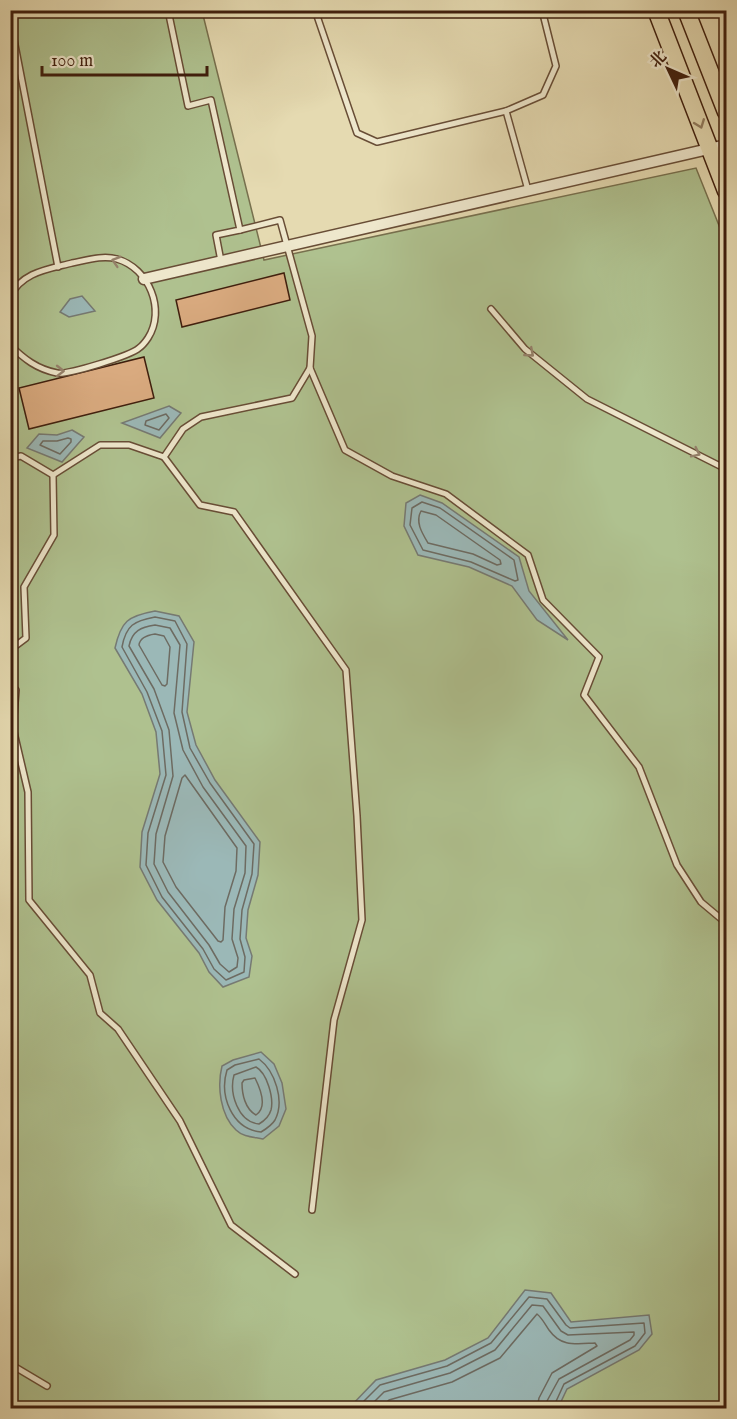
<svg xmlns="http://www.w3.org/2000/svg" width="737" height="1419" viewBox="0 0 737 1419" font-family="'IM FELL English','Noto Serif SC',serif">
	<rect width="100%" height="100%" fill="#e5dab1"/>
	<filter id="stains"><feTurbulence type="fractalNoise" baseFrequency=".00333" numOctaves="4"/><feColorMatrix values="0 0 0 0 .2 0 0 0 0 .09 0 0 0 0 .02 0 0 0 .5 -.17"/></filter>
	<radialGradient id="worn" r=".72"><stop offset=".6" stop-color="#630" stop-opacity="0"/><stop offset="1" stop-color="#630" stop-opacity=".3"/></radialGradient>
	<!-- green -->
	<polygon fill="#afc18f" stroke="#77704e" stroke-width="1.5" points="10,11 202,11 264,260 696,168 726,243 726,1408 11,1408"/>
	<!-- water -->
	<g fill="#9bb8b7" stroke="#767a73" stroke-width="1.5">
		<polygon points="82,296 95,311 69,317 60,312 70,299"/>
		<polygon points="169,406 181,413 160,438 122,423"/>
		<polygon points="72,430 84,437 62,462 27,448 39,434 57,435"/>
		<polygon points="420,495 442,503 519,557 529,591 568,640 537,620 512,586 469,567 418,555 404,526 406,503"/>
		<path d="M155 611 179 616 194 642 187 712 196 745 215 780 260 842 258 875 248 910 246 938 252 956 249 977 223 987 209 972 199 953 157 900 140 867 142 832 160 774 156 732 142 694 115 648C121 621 128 616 155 611Z"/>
		<path d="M261 1052 274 1064 282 1083 286 1109 279 1126 263 1139C254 1137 243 1137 236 1130 220 1115 217 1086 222 1066L233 1060Z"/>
		<polygon points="525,1290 551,1293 571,1322 649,1315 652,1334 639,1350 567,1389 558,1408 349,1408 376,1380 445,1360 488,1338"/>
	</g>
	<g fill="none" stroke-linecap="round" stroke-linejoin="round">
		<!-- shore -->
		<g stroke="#6d6b62" stroke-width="1.5">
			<polygon points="166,414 169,418 159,430 145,425 146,421"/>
			<polygon points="68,438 71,439 71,442 60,454 40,445 43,441 57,441"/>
			<polygon points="422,502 440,508 514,560 518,580 515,581 471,562 423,550 410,525 412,508"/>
			<path d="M421 511 436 515 500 560 501 564 497 565 473 554 428 543C422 533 415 522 421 511Z"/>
			<path d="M155 617 175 621 187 644 182 712 190 748 210 783 254 844 252 874 242 910 240 939 245 957 244 972 226 980 214 969 203 949 162 897 146 865 148 833 166 775 162 731 147 692 122 647C126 625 134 621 155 617Z"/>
			<path d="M155 625 170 628 180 645 174 713 183 750 203 787 246 846 245 873 234 909 232 939 238 958 237 967 229 972 220 964 209 945 168 892 154 864 156 834 173 776 169 730 154 689 129 646C132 631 141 627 155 625Z"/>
			<path d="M155 634 164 636 170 647 167 684 165 686 162 685 139 645C140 637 148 635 155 634Z"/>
			<polygon points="185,775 237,848 236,871 225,907 223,940 221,942 218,941 176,887 163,862 165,836 182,778"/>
			<path d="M259 1059C275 1071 285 1101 275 1120 272 1125 266 1129 261 1132 232 1129 219 1096 227 1070L235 1065Z"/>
			<path d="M256 1067C267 1073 274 1098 271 1110 269 1117 264 1121 259 1124 238 1122 229 1093 234 1075Z"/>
			<path d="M255 1078C260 1088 268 1107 256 1115 245 1109 242 1094 242 1083L244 1080Z"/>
			<polyline points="357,1408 380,1385 447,1366 491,1343 529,1297 547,1299 566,1325 570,1328 644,1323 645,1333 635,1346 564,1384 553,1408"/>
			<polyline points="368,1408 384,1392 450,1373 495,1350 532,1305 543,1306 561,1331 568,1335 634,1332 634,1335 630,1340 559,1379 547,1401 546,1408"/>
			<path d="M380 1408 389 1400 452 1382 500 1358 537 1314C542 1318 545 1324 549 1330 561 1347 575 1344 595 1343L597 1346 552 1373 539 1398 537 1408"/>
		</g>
	</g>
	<!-- building -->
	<g fill="#daab80" stroke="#3f1e0d" stroke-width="1.5">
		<polygon points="284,273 290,300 182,327 176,300"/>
		<polygon points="144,357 154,398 29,429 19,388"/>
	</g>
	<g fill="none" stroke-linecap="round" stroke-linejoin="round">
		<!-- service casing -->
		<g stroke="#684d36" stroke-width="8">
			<g id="service">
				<polyline points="168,10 188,106 211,100 240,230 216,235 221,261"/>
				<polyline points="315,10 357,133 377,142 506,111 543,95 556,66 542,10"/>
				<polyline points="10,19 58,267"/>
				<polyline points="506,111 528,190"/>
				<path d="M10 297C21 272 49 269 72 263 87 260 103 255 117 259 149 268 166 310 148 338 146 341 142 346 139 348 130 356 67 375 57 373 37 369 24 359 10 345"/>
				<polyline points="491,309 525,349 587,399 726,469"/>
				<polyline points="310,368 345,450 392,476 446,494 528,555 543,600 599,657 584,695 639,767 677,865 701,902 726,923"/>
				<polyline points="164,457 200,505 234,512 346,670 357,816 362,920 334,1020 312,1210"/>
				<polyline points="10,458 21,456 53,475 100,445 129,445 164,457 183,429 201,417 292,398 310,368 312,336 280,220 240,230"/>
				<polyline points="10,650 26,638 24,587 54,535 53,475"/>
				<polyline points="10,683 16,690 13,728 28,792 29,900 90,975 100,1013 118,1029 180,1121 231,1225 295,1274"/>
				<polyline points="10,1364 47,1386"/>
			</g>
		</g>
		<!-- minor casing -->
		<g stroke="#684d36" stroke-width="13">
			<polyline id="minor" points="144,279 726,145"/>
		</g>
		<!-- primary casing -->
		<g stroke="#3f1e0d" stroke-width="19">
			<g id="primary">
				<polyline points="656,10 726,191"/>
				<polyline points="686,10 726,112"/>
			</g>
		</g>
		<!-- service -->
		<use href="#service" stroke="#eee7cc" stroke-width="5"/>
		<!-- minor -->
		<use href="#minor" stroke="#eee7cc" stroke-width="10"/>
		<!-- primary -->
		<use href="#primary" stroke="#e5dab1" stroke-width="16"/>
	</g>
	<!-- one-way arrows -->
	<defs><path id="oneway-chevron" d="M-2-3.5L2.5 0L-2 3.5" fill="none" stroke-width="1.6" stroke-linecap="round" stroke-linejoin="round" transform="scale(1.5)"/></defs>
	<use stroke="#927c5f" href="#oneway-chevron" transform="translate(700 124) rotate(69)"/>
	<g stroke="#96826c">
		<use href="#oneway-chevron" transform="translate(116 261) rotate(-163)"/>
		<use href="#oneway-chevron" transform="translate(530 353) rotate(41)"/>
		<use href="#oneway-chevron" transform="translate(60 371)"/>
		<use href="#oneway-chevron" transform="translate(696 453) rotate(26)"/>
	</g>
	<!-- margin -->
	<rect width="737" height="1419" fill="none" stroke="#e5dab1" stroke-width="36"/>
	<rect x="12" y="12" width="713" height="1395" fill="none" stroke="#3f1e0d" stroke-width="3"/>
	<rect x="18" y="18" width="701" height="1383" fill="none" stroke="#3f1e0d" stroke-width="1.5"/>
	<!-- north arrow -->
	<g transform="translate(668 69) rotate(314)" stroke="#eee7cc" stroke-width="4.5" paint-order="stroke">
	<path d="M0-4.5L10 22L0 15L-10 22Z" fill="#3f1e0d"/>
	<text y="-9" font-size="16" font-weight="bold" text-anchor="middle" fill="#3f1e0d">北</text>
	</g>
	<!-- scale -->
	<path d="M42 66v9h165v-9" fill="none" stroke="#3f1e0d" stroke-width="3"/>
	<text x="51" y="66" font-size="18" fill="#3f1e0d" stroke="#eee7cc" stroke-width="4.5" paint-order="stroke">100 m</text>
	<rect width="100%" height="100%" filter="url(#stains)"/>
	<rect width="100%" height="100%" fill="url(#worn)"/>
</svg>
